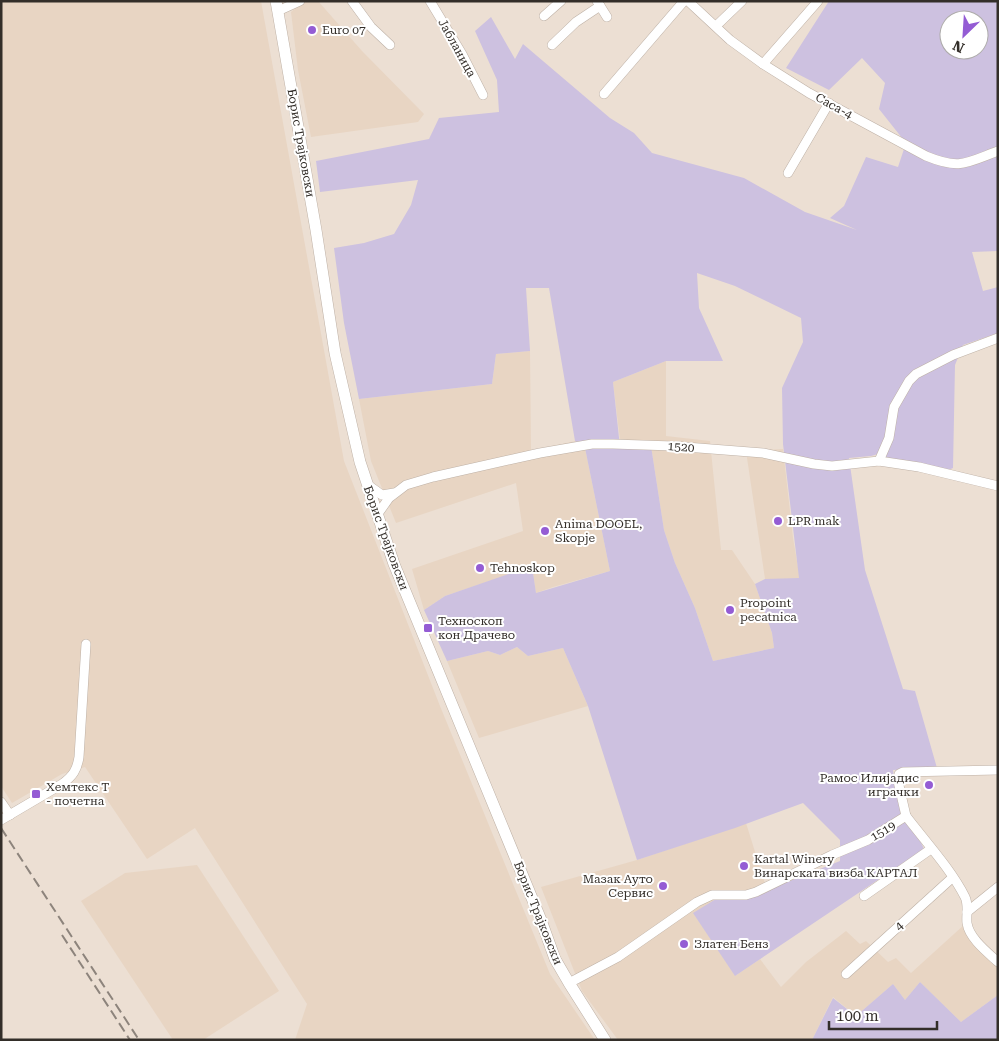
<svg xmlns="http://www.w3.org/2000/svg" width="999" height="1041" viewBox="0 0 999 1041" font-family="'Roboto Serif',serif">
	<rect width="100%" height="100%" fill="#ecdfd3"/>
	<!-- built -->
	<g fill="#e8d5c3">
		<polygon points="1,1 261,1 344,461 440,706 550,974 595,1040 295,1040 307,1004 195,828 147,859 85,767 62,774 12,803 1,786"/>
		<polygon points="304,1 318,1 362,51 424,114 418,122 311,137 298,70 291,12"/>
		<polygon points="530,351 531,451 575,441 585,448 610,571 553,587 536,593 532,567 445,596 424,610 412,569 523,531 516,483 396,523 371,461 359,399 492,384 496,354"/>
		<polygon points="666,361 666,436 710,441 721,550 732,550 755,584 772,633 774,648 713,661 695,608 675,563 664,530 651,446 621,448 613,382"/>
		<polygon points="783,449 793,538 800,579 765,579 746,451"/>
		<polygon points="517,647 528,656 563,648 588,706 479,738 447,661 488,651 500,655"/>
		<polygon points="746,823 767,890 735,976 760,959 781,987 806,962 846,931 860,944 866,941 888,962 896,958 911,973 965,924 998,959 998,995 961,1022 920,982 905,1000 893,984 856,1016 833,997 812,1040 618,1040 582,991 541,887 637,860"/>
		<polygon points="197,865 279,991 203,1040 173,1040 81,901 125,873"/>
	</g>
	<!-- green -->
	<g fill="#cdc1e0" fill-rule="evenodd">
		<path d="M829 1H998V251L972 252 983 291 998 287V333L963 345 955 365 953 468 939 474 885 463 878 454 871 456 849 458 865 570 903 689 915 691 937 768 893 770 895 787 924 849 735 976 693 913 716 899 767 890 840 861V840L803 803 735 828 637 860 588 706 563 648 528 656 517 647 500 655 488 651 447 661 424 610 445 596 532 566 536 593 610 571 585 448 575 441 549 288H526L530 351 496 354 492 384 359 399 344 323 334 248 364 243 394 234 411 205 418 180 320 192 316 161 429 139 439 118 499 112 497 80 475 31 491 17 515 59 523 44 610 118 634 133 652 153 744 178 805 212 857 230 830 218 844 206 866 157 898 167 906 143 879 109 885 83 862 58 829 90 786 68ZM949 20H979V50H949ZM697 273 735 286 801 318 803 342 782 388 783 444 799 578 765 579 755 584 772 633 774 648 713 661 695 608 675 563 664 530 651 446 620 447 613 382 666 361H723L699 308Z"/>
		<polygon points="920,982 961,1022 998,995 998,1040 812,1040 833,998 856,1016 893,984 905,1000"/>
	</g>
	<g fill="none" stroke-linecap="round" stroke-linejoin="round">
		<!-- minor casing -->
		<g stroke="#beb1a6" stroke-width="10">
			<g id="minor">
				<polyline points="352,1 371,27 390,45"/>
				<polyline points="430,1 462,54 483,95"/>
				<polyline points="597,1 607,17"/>
				<path d="M688 1 730 40 763 64 809 93 926 156C960 170 966 163 998 151"/>
				<polyline points="278,11 300,1"/>
				<polyline points="544,16 561,1"/>
				<polyline points="716,26 742,1"/>
				<polyline points="552,45 576,22 600,6"/>
				<polyline points="763,64 818,1"/>
				<polyline points="604,94 684,1"/>
				<polyline points="788,173 829,103"/>
				<polyline points="879,461 889,438 894,407 909,381 916,374 953,355 998,338"/>
				<polyline points="368,485 382,495 394,493"/>
				<polyline points="377,515 389,498 406,485 433,477 540,453 592,444 613,444 673,446 763,453 814,464 832,466 879,461 919,467 998,486"/>
				<polyline points="1,802 10,815"/>
				<polyline points="906,816 898,781 899,774 903,772 998,770"/>
				<path d="M1 820 62 784C73 776 77 770 79 757L86 644"/>
				<polyline points="864,896 931,849"/>
				<polyline points="967,912 998,887"/>
				<polyline points="846,974 952,878"/>
				<path d="M569 983 618 957 697 902 712 895H746L756 892 832 855 868 840 906 816C925 841 951 869 965 897 969 905 966 915 967 923 969 938 987 952 998 962"/>
			</g>
		</g>
		<!-- major casing -->
		<g stroke="#beb1a6" stroke-width="12">
			<polyline id="major" points="276,1 316,230 335,353 360,462 394,564 541,920 555,959 569,983 605,1040"/>
		</g>
		<!-- minor -->
		<use href="#minor" stroke="#fff" stroke-width="9"/>
		<!-- major -->
		<use href="#major" stroke="#fff" stroke-width="11"/>
		<!-- rail -->
		<g stroke="#8d847c" stroke-width="2" stroke-dasharray="10 5" stroke-linecap="butt">
			<polyline points="1,828 139,1040"/>
			<polyline points="62,935 130,1040"/>
		</g>
	</g>
	<!-- markers -->
	<g fill="#945cd4" stroke="#fff" stroke-width="2">
		<circle cx="312" cy="30" r="5"/>
		<circle cx="778" cy="521" r="5"/>
		<circle cx="545" cy="531" r="5"/>
		<circle cx="480" cy="568" r="5"/>
		<circle cx="730" cy="610" r="5"/>
		<rect x="423" y="623" width="10" height="10" rx="2.5"/>
		<circle cx="929" cy="785" r="5"/>
		<rect x="31" y="789" width="10" height="10" rx="2.5"/>
		<circle cx="744" cy="866" r="5"/>
		<circle cx="663" cy="886" r="5"/>
		<circle cx="684" cy="944" r="5"/>
	</g>
	<g text-anchor="middle" dominant-baseline="central" stroke-width="4" stroke-linejoin="round" paint-order="stroke">
		<!-- poi labels -->
		<g font-size="12" fill="#332e29" stroke="#fff" text-anchor="start">
			<text x="322" y="30">Euro 07</text>
			<text x="788" y="521">LPR mak</text>
			<text x="555" y="524">Anima DOOEL,<tspan x="555" dy="14">Skopje</tspan></text>
			<text x="490" y="568">Tehnoskop</text>
			<text x="740" y="603">Propoint<tspan x="740" dy="14">pecatnica</tspan></text>
			<text x="438" y="621">Техноскоп<tspan x="438" dy="14">кон Драчево</tspan></text>
			<text x="919" y="778" text-anchor="end">Рамос Илијадис<tspan x="919" dy="14">играчки</tspan></text>
			<text x="46" y="787">Хемтекс Т<tspan x="46" dy="14">- почетна</tspan></text>
			<text x="754" y="859">Kartal Winery<tspan x="754" dy="14">Винарската визба КАРТАЛ</tspan></text>
			<text x="653" y="879" text-anchor="end">Мазак Ауто<tspan x="653" dy="14">Сервис</tspan></text>
			<text x="694" y="944">Златен Бенз</text>
		</g>
		<!-- street labels -->
		<g font-size="12" fill="#332e29" stroke="#fff">
			<text transform="translate(457 48) rotate(61)">Јабланица</text>
			<text transform="translate(834 106) rotate(29)">Саса-4</text>
			<text transform="translate(301 143) rotate(80)">Борис Трајковски</text>
			<text transform="translate(681 447) rotate(4)">1520</text>
			<text transform="translate(386 538) rotate(70)">Борис Трајковски</text>
			<text transform="translate(883 831) rotate(-31)">1519</text>
			<text transform="translate(538 913) rotate(68)">Борис Трајковски</text>
			<text transform="translate(899 926) rotate(-42)">4</text>
		</g>
	</g>
	<!-- border -->
	<rect width="999" height="1041" fill="none" stroke="#332e29" stroke-width="5"/>
	<!-- north arrow -->
	<g transform="translate(964 35) rotate(205)"><circle r="24" fill="#ffffff" stroke="#adaba9"/>
	<path d="M0-4L9 19L0 12L-9 19Z" fill="#945cd4"/>
	<text y="-8" font-size="14" font-weight="bold" text-anchor="middle" fill="#332e29">N</text>
	</g>
	<!-- scale -->
	<path d="M829 1021v8h108v-8" fill="none" stroke="#332e29" stroke-width="2.5"/>
	<text x="836" y="1021" font-size="15" fill="#332e29" stroke="#ffffff" stroke-width="4" paint-order="stroke">100 m</text>
</svg>
